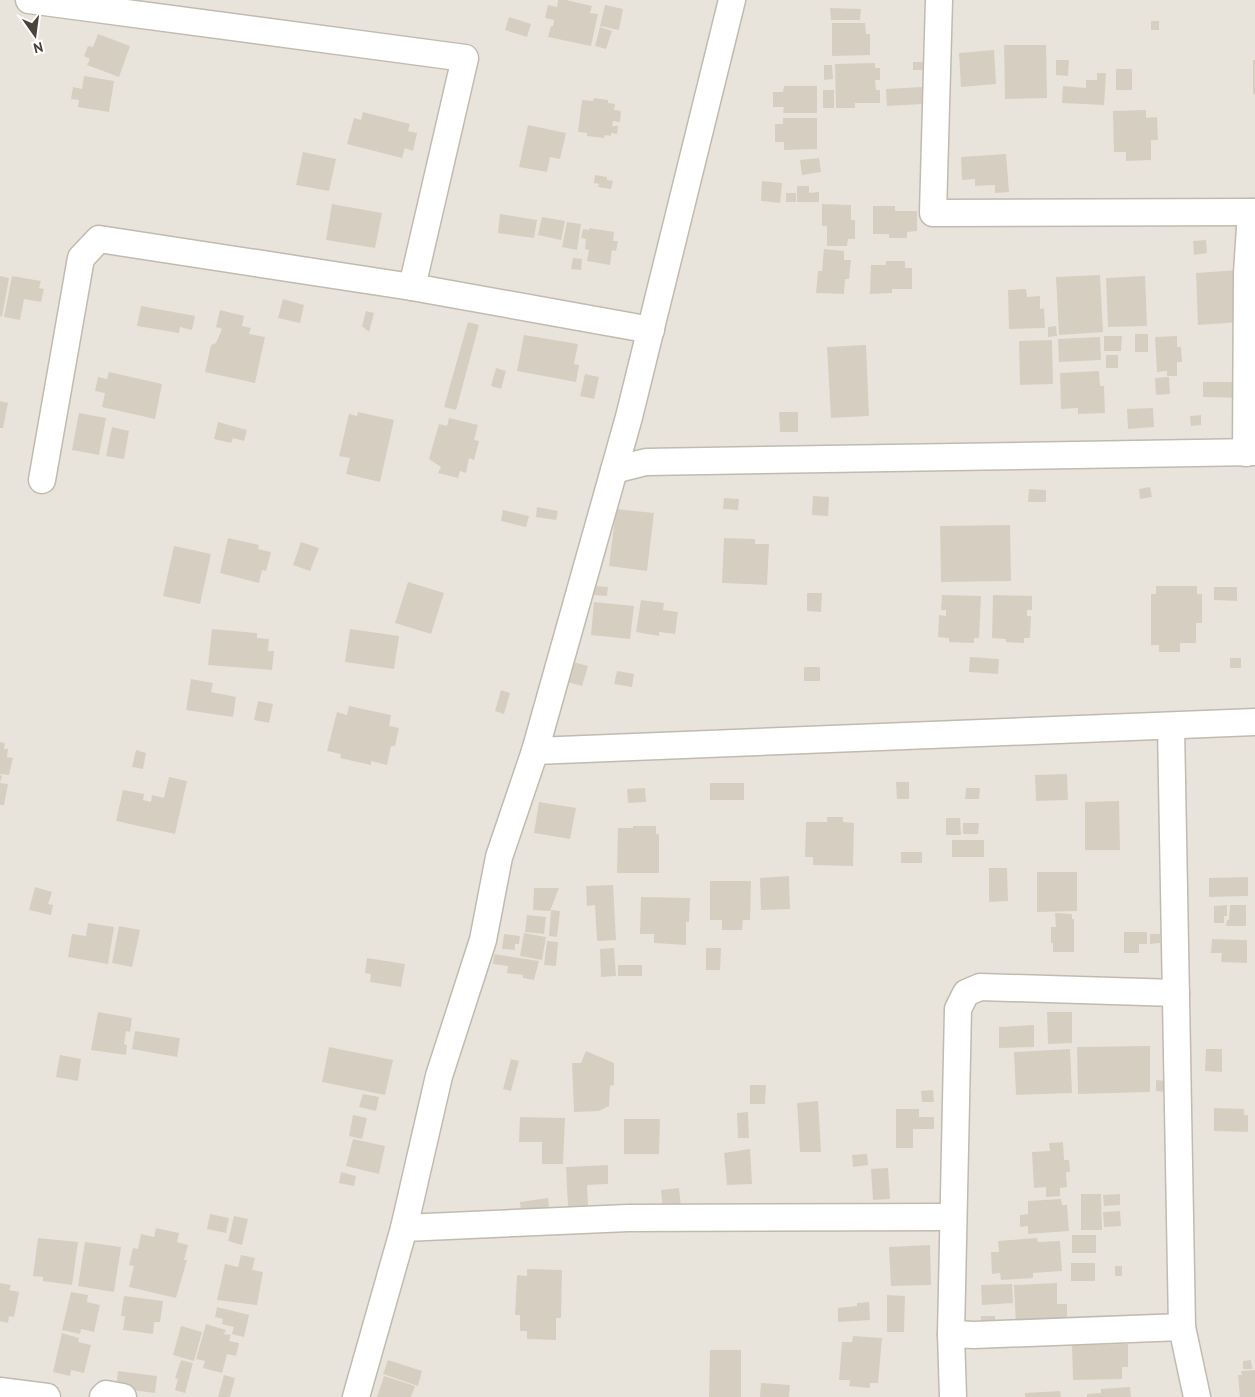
<svg xmlns="http://www.w3.org/2000/svg" width="1255" height="1397" viewBox="0 0 1255 1397" font-family="'PT Sans',sans-serif">
	<rect width="100%" height="100%" fill="#f5f2ec"/>
	<!-- residential -->
	<rect fill="#e9e4db" x="0" y="0" width="1255" height="1397"/>
	<!-- building -->
	<g fill="#d7cec2">
		<polygon points="558,0 566,0 592,6 590,13 598,14 591,46 548,37 551,26 553,26 554,20 545,18 548,5 557,7"/>
		<polygon points="605,5 623,9 619,30 600,26"/>
		<polygon points="830,8 861,9 860,20 831,20"/>
		<polygon points="509,17 531,24 527,37 505,30"/>
		<rect x="1151" y="21" width="8" height="9"/>
		<polygon points="832,23 865,23 866,34 870,34 870,55 832,56"/>
		<polygon points="600,27 612,31 606,49 595,46"/>
		<polygon points="98,34 130,46 119,77 87,65 90,59 84,56 88,46 93,47"/>
		<polygon points="1004,45 1046,45 1047,98 1005,99"/>
		<polygon points="994,50 996,84 961,87 959,53"/>
		<polygon points="1056,60 1069,60 1068,76 1056,75"/>
		<rect x="1253" y="60" width="2" height="34"/>
		<rect x="913" y="62" width="11" height="8"/>
		<polygon points="875,63 875,68 880,68 880,80 875,80 876,90 880,90 880,103 855,103 855,108 836,108 835,64"/>
		<polygon points="824,65 832,65 833,79 824,80"/>
		<rect x="1116" y="69" width="16" height="21"/>
		<polygon points="1097,73 1106,73 1104,105 1062,103 1063,86 1086,88 1086,80 1097,80"/>
		<polygon points="84,76 114,81 109,112 78,107 79,100 71,99 73,87 82,89"/>
		<polygon points="784,86 817,86 817,113 783,113 784,107 773,107 773,92 783,92"/>
		<polygon points="922,87 922,104 887,106 886,89"/>
		<rect x="823" y="90" width="11" height="18"/>
		<polygon points="594,98 608,100 608,103 615,104 614,110 621,111 620,122 613,121 612,126 618,126 617,134 611,133 611,136 605,135 604,138 587,136 587,133 578,132 582,100 593,101"/>
		<polygon points="1146,110 1146,118 1157,117 1158,140 1151,140 1151,160 1126,161 1126,152 1114,152 1113,111"/>
		<polygon points="363,112 410,124 408,131 417,133 413,151 405,148 402,158 347,144 354,118 361,120"/>
		<polygon points="783,118 817,118 817,149 784,150 784,142 775,142 775,124 783,124"/>
		<polygon points="528,125 566,133 560,159 550,157 547,172 519,167"/>
		<polygon points="303,152 336,159 329,191 296,185"/>
		<polygon points="1006,154 1009,192 995,193 995,185 975,186 975,179 962,180 961,157"/>
		<polygon points="819,158 821,172 802,175 800,160"/>
		<polygon points="595,175 607,177 607,180 613,181 611,189 598,187 599,184 594,183"/>
		<polygon points="762,181 782,183 780,203 761,201"/>
		<polygon points="797,186 809,186 809,193 819,192 819,202 797,202"/>
		<rect x="786" y="193" width="10" height="9"/>
		<polygon points="332,204 382,213 375,248 326,240"/>
		<polygon points="822,204 851,205 851,220 855,220 855,239 848,239 847,246 827,246 827,226 822,226"/>
		<polygon points="873,206 895,206 895,211 917,211 917,231 907,232 907,238 889,238 889,234 873,234"/>
		<polygon points="500,214 537,220 534,238 498,233"/>
		<polygon points="542,217 565,221 561,240 538,235"/>
		<polygon points="567,222 581,224 577,250 562,247"/>
		<polygon points="589,228 614,232 613,241 618,241 616,251 612,250 610,265 587,261 589,250 585,249 586,239 581,238 583,229 589,230"/>
		<polygon points="1206,240 1207,253 1194,255 1193,241"/>
		<polygon points="824,249 844,251 844,260 851,260 849,279 845,279 844,294 816,293 818,271 822,271"/>
		<polygon points="573,258 582,259 581,270 571,269"/>
		<polygon points="886,261 905,261 905,268 912,268 912,289 892,289 892,293 870,294 871,265 886,265"/>
		<polygon points="1238,270 1241,322 1198,325 1196,273"/>
		<polygon points="1100,275 1103,332 1059,335 1056,277"/>
		<polygon points="0,276 9,278 2,317 0,316"/>
		<polygon points="12,276 41,281 39,288 44,289 41,302 24,299 20,320 4,317"/>
		<polygon points="1145,276 1147,326 1108,327 1106,278"/>
		<polygon points="1026,289 1027,297 1040,296 1040,309 1044,308 1045,328 1009,329 1008,290"/>
		<polygon points="283,299 304,305 300,323 278,318"/>
		<polygon points="141,306 195,316 192,330 180,327 179,333 137,326"/>
		<polygon points="220,310 244,316 242,326 251,328 249,334 265,337 255,383 205,372 211,345 216,343 222,329 216,327"/>
		<polygon points="366,311 374,313 369,332 362,326"/>
		<polygon points="468,322 479,325 456,410 444,407"/>
		<polygon points="1056,326 1057,336 1048,337 1048,327"/>
		<rect x="1135" y="334" width="13" height="18"/>
		<polygon points="524,335 578,344 574,364 579,365 576,382 517,371"/>
		<polygon points="1104,336 1122,336 1121,351 1104,351"/>
		<polygon points="1177,336 1177,347 1181,347 1182,362 1177,362 1177,376 1167,376 1167,371 1157,372 1155,337"/>
		<polygon points="1100,337 1101,360 1059,362 1058,339"/>
		<polygon points="1052,340 1053,384 1020,385 1019,341"/>
		<polygon points="866,345 869,416 831,418 827,347"/>
		<rect x="1106" y="355" width="12" height="13"/>
		<polygon points="496,368 506,371 501,389 491,386"/>
		<polygon points="1099,371 1100,386 1104,386 1105,413 1078,414 1078,408 1061,409 1060,373"/>
		<polygon points="109,372 162,384 155,419 102,407 105,393 95,391 98,377 107,379"/>
		<polygon points="585,374 599,377 594,399 580,396"/>
		<polygon points="1169,377 1170,394 1156,395 1155,378"/>
		<polygon points="1203,382 1244,382 1243,398 1203,397"/>
		<polygon points="0,401 8,403 3,428 0,428"/>
		<polygon points="1153,408 1154,427 1128,429 1127,409"/>
		<polygon points="358,412 394,420 380,482 346,474 350,458 339,456 349,414 357,416"/>
		<polygon points="779,412 798,412 798,432 780,432"/>
		<polygon points="79,413 106,418 99,455 72,450"/>
		<polygon points="1201,415 1201,425 1191,426 1190,416"/>
		<polygon points="449,418 478,425 474,440 479,441 474,460 469,458 466,473 460,471 458,478 438,473 441,467 429,459 439,424 447,426"/>
		<polygon points="218,422 247,430 244,441 233,438 231,443 214,439"/>
		<polygon points="112,427 129,431 124,459 106,456"/>
		<polygon points="1150,487 1152,497 1140,499 1139,489"/>
		<polygon points="1029,489 1046,490 1046,502 1028,502"/>
		<polygon points="813,496 829,497 828,516 812,515"/>
		<polygon points="724,498 739,499 738,510 723,509"/>
		<polygon points="537,507 558,511 556,520 536,517"/>
		<polygon points="616,509 654,513 647,571 609,566"/>
		<polygon points="503,510 529,516 526,527 501,521"/>
		<polygon points="1010,525 1011,581 941,582 940,526"/>
		<polygon points="228,538 259,545 258,549 271,552 266,571 262,570 259,583 220,573"/>
		<polygon points="724,538 755,539 755,544 769,544 767,585 722,583"/>
		<polygon points="301,542 319,548 310,571 293,565"/>
		<polygon points="174,546 211,554 200,604 163,596"/>
		<polygon points="408,582 444,593 431,634 395,623"/>
		<polygon points="595,586 608,587 607,596 594,595"/>
		<polygon points="1156,586 1197,586 1197,594 1202,594 1202,623 1196,623 1196,643 1180,643 1180,652 1159,652 1159,645 1151,645 1151,594 1156,594"/>
		<polygon points="1214,587 1237,587 1237,601 1214,600"/>
		<polygon points="807,593 822,593 821,612 807,611"/>
		<polygon points="942,595 981,596 979,638 974,638 974,643 949,642 949,638 938,637 939,615 946,616 946,610 941,610"/>
		<polygon points="993,595 1032,596 1032,610 1027,610 1027,616 1031,616 1030,638 1024,638 1024,643 1006,642 1006,639 992,638"/>
		<polygon points="641,600 664,603 663,610 678,612 675,634 659,632 659,636 636,632"/>
		<polygon points="594,602 634,606 630,639 591,635"/>
		<polygon points="212,629 257,633 257,638 269,639 268,651 274,651 272,670 208,665"/>
		<polygon points="350,629 399,636 394,669 345,662"/>
		<polygon points="970,657 999,659 998,674 969,672"/>
		<rect x="1230" y="658" width="11" height="10"/>
		<polygon points="573,662 588,666 582,686 568,682"/>
		<rect x="804" y="667" width="16" height="14"/>
		<polygon points="617,671 634,674 632,687 614,684"/>
		<polygon points="191,679 213,683 211,692 236,697 233,717 186,710"/>
		<polygon points="501,690 510,693 504,714 495,711"/>
		<polygon points="258,701 273,704 269,723 254,720"/>
		<polygon points="349,706 391,715 389,726 399,728 395,746 391,746 387,765 371,761 371,765 340,758 341,754 327,751 337,712 347,715"/>
		<polygon points="0,742 5,743 4,749 8,749 7,757 13,758 9,775 0,774"/>
		<polygon points="136,750 146,753 143,769 132,767"/>
		<polygon points="1067,774 1068,800 1036,801 1035,775"/>
		<polygon points="0,775 2,776 0,783 8,784 4,805 0,805"/>
		<polygon points="169,777 187,781 175,834 116,821 123,790 144,794 143,800 151,802 152,795 164,798"/>
		<polygon points="896,782 909,782 909,799 897,799"/>
		<rect x="710" y="783" width="34" height="17"/>
		<polygon points="645,788 646,802 628,803 627,789"/>
		<polygon points="966,788 980,788 979,799 965,799"/>
		<polygon points="1119,801 1120,850 1085,850 1085,802"/>
		<polygon points="539,802 576,808 570,839 534,833"/>
		<polygon points="827,817 843,817 843,822 854,823 853,866 813,865 813,857 805,857 806,822 827,822"/>
		<polygon points="946,818 960,818 961,835 946,835"/>
		<polygon points="963,823 979,823 978,834 963,834"/>
		<polygon points="633,826 656,826 656,834 659,834 659,873 617,873 618,828 633,828"/>
		<rect x="952" y="840" width="32" height="17"/>
		<rect x="901" y="852" width="21" height="11"/>
		<polygon points="989,868 1007,868 1008,901 989,902"/>
		<polygon points="1037,872 1077,872 1077,911 1037,912"/>
		<polygon points="789,876 790,909 761,910 760,878"/>
		<polygon points="1248,877 1248,896 1209,897 1209,878"/>
		<polygon points="710,881 751,881 750,920 743,920 742,930 722,930 722,920 710,920"/>
		<polygon points="613,885 616,940 597,941 595,905 587,906 586,886"/>
		<polygon points="35,887 52,892 48,904 53,905 51,915 29,910"/>
		<polygon points="534,888 559,888 550,911 533,910"/>
		<polygon points="641,897 690,898 689,922 686,922 686,945 654,943 654,934 640,934"/>
		<polygon points="1227,905 1227,916 1224,916 1224,923 1214,923 1214,906"/>
		<polygon points="1230,905 1246,905 1246,926 1226,926 1227,920 1229,920"/>
		<polygon points="551,910 560,911 557,937 549,936"/>
		<polygon points="1055,913 1072,914 1072,919 1074,919 1074,952 1053,952 1053,943 1051,943 1051,927 1056,927"/>
		<polygon points="527,915 546,917 544,934 525,932"/>
		<polygon points="88,923 114,927 108,964 68,957 72,934 86,936"/>
		<polygon points="119,926 140,930 132,967 112,963"/>
		<polygon points="1124,932 1147,932 1147,944 1139,944 1139,953 1124,953"/>
		<polygon points="524,933 546,937 542,960 520,956"/>
		<polygon points="504,934 520,936 519,944 515,944 515,950 502,949"/>
		<polygon points="1150,934 1160,934 1160,943 1150,944"/>
		<polygon points="1212,939 1247,940 1247,963 1221,962 1222,953 1211,953"/>
		<polygon points="547,941 558,942 556,966 544,965"/>
		<polygon points="614,948 616,976 601,977 600,949"/>
		<polygon points="706,948 721,948 720,970 706,970"/>
		<polygon points="494,954 539,961 534,980 523,978 523,975 507,973 508,966 493,964"/>
		<polygon points="367,958 405,964 401,987 370,982 371,974 365,973"/>
		<rect x="618" y="965" width="24" height="11"/>
		<polygon points="98,1012 132,1018 130,1032 126,1031 124,1044 127,1045 126,1055 91,1050"/>
		<polygon points="1047,1012 1072,1012 1072,1043 1048,1044"/>
		<polygon points="1034,1025 1034,1047 999,1048 999,1027"/>
		<polygon points="135,1031 180,1038 177,1057 132,1049"/>
		<polygon points="1150,1046 1150,1092 1078,1094 1077,1047"/>
		<polygon points="329,1047 393,1060 385,1095 322,1082"/>
		<polygon points="1070,1049 1072,1093 1016,1095 1014,1052"/>
		<polygon points="1206,1049 1222,1049 1222,1072 1205,1071"/>
		<polygon points="586,1051 614,1063 614,1085 610,1086 609,1106 599,1111 574,1112 572,1063 581,1063"/>
		<polygon points="60,1055 81,1059 78,1081 56,1077"/>
		<polygon points="511,1059 519,1061 511,1091 503,1089"/>
		<polygon points="1156,1080 1167,1081 1166,1092 1156,1091"/>
		<polygon points="750,1085 766,1085 765,1104 750,1104"/>
		<polygon points="933,1090 934,1102 922,1102 921,1091"/>
		<polygon points="363,1094 379,1097 376,1111 359,1107"/>
		<polygon points="818,1101 821,1152 800,1152 797,1103"/>
		<polygon points="1214,1108 1244,1109 1244,1115 1248,1115 1248,1132 1214,1131"/>
		<polygon points="896,1109 919,1109 919,1117 934,1117 934,1129 913,1129 913,1148 896,1148"/>
		<polygon points="748,1112 749,1138 738,1138 737,1113"/>
		<polygon points="353,1115 367,1118 362,1139 349,1136"/>
		<polygon points="520,1117 565,1118 563,1164 542,1164 542,1142 519,1142"/>
		<polygon points="624,1119 660,1119 659,1154 624,1154"/>
		<polygon points="353,1139 385,1146 379,1174 346,1166"/>
		<polygon points="1063,1142 1064,1160 1069,1160 1070,1172 1066,1172 1067,1187 1060,1188 1060,1196 1046,1197 1046,1187 1034,1188 1032,1152 1050,1151 1049,1143"/>
		<polygon points="750,1149 752,1184 727,1185 724,1153"/>
		<polygon points="867,1154 868,1165 853,1167 852,1155"/>
		<polygon points="608,1165 608,1184 587,1185 588,1206 568,1207 566,1167"/>
		<polygon points="888,1168 890,1199 873,1200 871,1169"/>
		<polygon points="341,1172 356,1176 354,1186 339,1183"/>
		<polygon points="679,1188 681,1207 663,1208 661,1190"/>
		<polygon points="1081,1194 1101,1194 1102,1230 1081,1230"/>
		<polygon points="1120,1194 1120,1205 1104,1206 1103,1195"/>
		<polygon points="548,1198 549,1209 521,1212 520,1202"/>
		<polygon points="1061,1199 1062,1205 1067,1205 1069,1231 1028,1234 1028,1226 1020,1227 1020,1215 1028,1214 1028,1201"/>
		<polygon points="1120,1211 1121,1226 1104,1227 1103,1212"/>
		<polygon points="210,1214 229,1218 226,1233 207,1229"/>
		<polygon points="234,1216 248,1219 242,1245 228,1241"/>
		<polygon points="156,1228 179,1233 177,1242 188,1245 184,1260 187,1260 176,1298 129,1287 134,1266 129,1265 133,1248 138,1249 141,1234 154,1237"/>
		<rect x="1072" y="1235" width="24" height="18"/>
		<polygon points="38,1238 78,1242 72,1285 43,1281 43,1277 33,1276"/>
		<polygon points="1037,1238 1038,1242 1060,1241 1062,1271 1033,1273 1033,1278 1001,1280 1000,1273 992,1274 991,1252 999,1252 998,1241"/>
		<polygon points="85,1242 121,1247 114,1292 78,1286"/>
		<polygon points="930,1245 931,1285 891,1286 889,1247"/>
		<polygon points="241,1255 255,1258 252,1270 263,1272 257,1305 217,1300 225,1264 238,1267"/>
		<rect x="1071" y="1263" width="24" height="18"/>
		<rect x="1115" y="1266" width="7" height="10"/>
		<polygon points="527,1269 562,1270 561,1318 556,1318 556,1340 527,1339 527,1331 520,1331 520,1315 515,1315 517,1275 527,1276"/>
		<polygon points="0,1283 11,1285 9,1290 19,1292 14,1317 9,1316 8,1323 0,1321"/>
		<polygon points="1057,1283 1057,1304 1067,1304 1067,1318 1059,1318 1059,1325 1016,1327 1014,1285"/>
		<polygon points="1012,1284 1013,1303 982,1305 981,1285"/>
		<polygon points="71,1292 88,1295 87,1302 100,1305 94,1332 81,1329 80,1334 62,1330"/>
		<polygon points="887,1295 905,1296 904,1332 887,1332"/>
		<polygon points="124,1296 163,1301 160,1322 154,1322 153,1334 123,1330 125,1316 121,1316"/>
		<polygon points="869,1302 870,1320 838,1322 838,1308 857,1306 857,1303"/>
		<polygon points="217,1307 249,1315 244,1337 232,1334 234,1327 222,1324 223,1319 215,1317"/>
		<polygon points="981,1316 995,1316 996,1330 981,1330"/>
		<polygon points="206,1324 226,1330 224,1334 231,1335 229,1341 239,1343 236,1356 227,1354 222,1373 203,1368 205,1361 196,1359"/>
		<polygon points="181,1326 202,1332 194,1361 173,1355"/>
		<polygon points="62,1333 79,1338 78,1342 91,1345 84,1373 71,1370 70,1376 53,1372"/>
		<polygon points="853,1336 882,1338 878,1383 870,1383 870,1388 849,1386 850,1380 839,1380 842,1342 852,1342"/>
		<polygon points="1128,1344 1128,1367 1122,1367 1122,1379 1073,1380 1072,1345"/>
		<polygon points="710,1350 741,1350 741,1397 709,1397"/>
		<polygon points="181,1360 193,1363 185,1393 175,1390 178,1379 175,1378"/>
		<polygon points="388,1360 422,1371 418,1386 383,1374"/>
		<polygon points="1251,1360 1252,1369 1243,1369 1243,1361"/>
		<polygon points="1255,1370 1255,1397 1240,1397 1238,1375 1242,1375 1241,1371"/>
		<polygon points="118,1371 157,1376 155,1393 116,1388"/>
		<polygon points="224,1375 235,1378 230,1397 218,1397"/>
		<polygon points="384,1376 415,1386 411,1397 377,1397"/>
		<polygon points="761,1383 790,1385 789,1397 760,1397"/>
		<polygon points="1130,1387 1131,1397 1087,1397 1087,1394 1101,1393 1101,1389"/>
		<polygon points="1060,1391 1061,1397 1025,1397 1025,1393"/>
	</g>
	<g fill="none" stroke-linecap="round" stroke-linejoin="round">
		<!-- minor casing -->
		<g stroke="#c1baaf" stroke-width="29">
			<g id="minor">
				<polyline points="29,0 465,58 412,287"/>
				<polyline points="939,0 933,213 1255,212"/>
				<polyline points="1246,453 1247,273 1251,212"/>
				<polyline points="614,470 646,462 1255,452"/>
				<polyline points="42,480 81,258 99,239 412,287 651,330"/>
				<polyline points="1171,726 1182,1327 1197,1397"/>
				<polyline points="535,751 1255,722"/>
				<polyline points="404,1228 628,1218 952,1217"/>
				<polyline points="951,1334 974,1335 1182,1327"/>
				<polyline points="0,1391 47,1397"/>
				<polyline points="103,1397 106,1394 123,1397"/>
				<polyline points="356,1397 404,1228 439,1076 483,940 499,857 535,751 629,417 732,0"/>
				<polyline points="953,1397 951,1334 958,1009 966,993 980,987 1176,993"/>
			</g>
		</g>
		<!-- minor -->
		<use href="#minor" stroke="#fff" stroke-width="26"/>
	</g>
	<!-- north arrow -->
	<g transform="translate(35 35) rotate(166)" stroke="#ffffff" stroke-width="4" paint-order="stroke">
	<path d="M0-4L9 19L0 12L-9 19Z" fill="#4a433a"/>
	<text y="-8" font-size="14" font-weight="bold" text-anchor="middle" fill="#4a433a">N</text>
	</g>
</svg>
